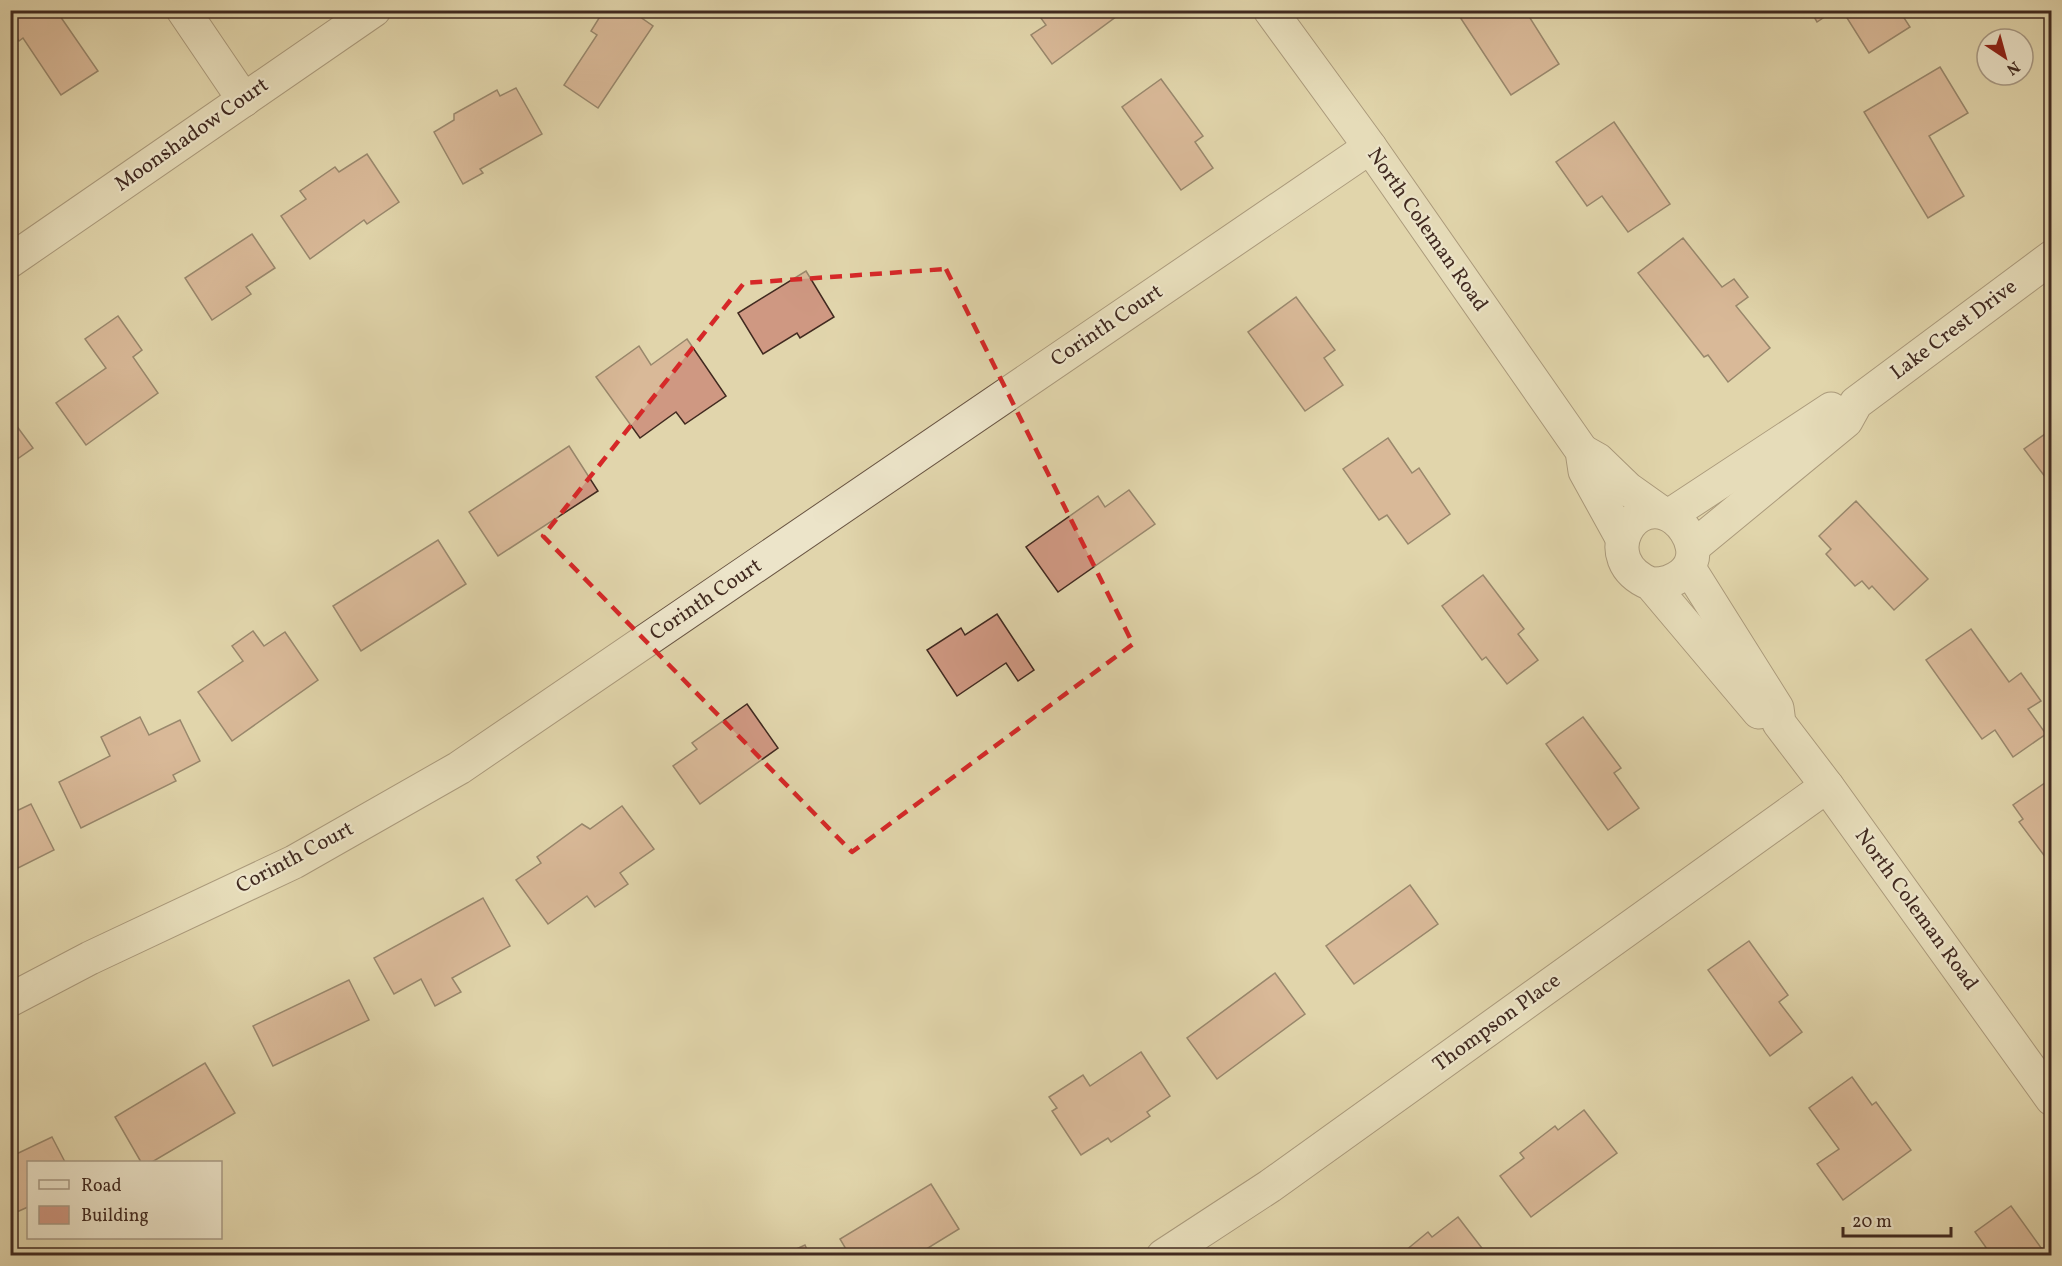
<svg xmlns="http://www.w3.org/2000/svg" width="2062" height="1266" viewBox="0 0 2062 1266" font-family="Vollkorn,serif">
	<rect width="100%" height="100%" fill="#e1d5ac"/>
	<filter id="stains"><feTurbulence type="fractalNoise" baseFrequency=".00333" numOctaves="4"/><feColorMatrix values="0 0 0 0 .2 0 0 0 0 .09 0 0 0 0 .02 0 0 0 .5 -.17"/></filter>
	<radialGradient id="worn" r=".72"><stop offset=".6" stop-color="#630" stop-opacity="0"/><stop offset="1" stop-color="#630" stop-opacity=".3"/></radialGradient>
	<!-- building -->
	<g fill="#cf9882" stroke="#412a20" stroke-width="1.5">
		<polygon points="10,10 61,10 60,16 98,71 61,95 23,38 19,41 10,29"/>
		<polygon points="604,10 630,10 653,26 598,108 564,85 597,35 591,31"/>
		<polygon points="1035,10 1112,10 1117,16 1052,64 1031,35 1046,25"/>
		<polygon points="1458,10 1525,10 1559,64 1511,95 1456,11"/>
		<polygon points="1810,10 1835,10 1817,22"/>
		<polygon points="1842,10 1899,10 1910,27 1869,53"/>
		<polygon points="1940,67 1968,113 1929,136 1964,196 1928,218 1864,112"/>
		<polygon points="1161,79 1203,136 1195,142 1213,168 1181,190 1122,107"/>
		<polygon points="516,88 542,134 480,169 483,173 463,184 434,132 454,120 454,114 497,90 500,96"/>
		<polygon points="1614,122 1670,204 1628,232 1602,196 1587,206 1556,162"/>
		<polygon points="367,154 399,202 367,224 364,220 310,259 281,216 306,199 300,191 335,167 339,172"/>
		<polygon points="252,234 275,268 246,287 251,294 212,320 185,278"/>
		<polygon points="1683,238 1722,287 1734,279 1748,297 1736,306 1770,348 1728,382 1708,355 1704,357 1638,273"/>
		<polygon points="806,271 834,317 800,338 797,333 763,354 738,313"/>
		<polygon points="1296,297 1335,350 1324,358 1343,385 1305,411 1248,332"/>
		<polygon points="118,316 142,350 133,357 158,393 86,445 56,403 106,368 85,339"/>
		<polygon points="687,339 726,396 685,424 676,412 640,438 596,377 639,346 651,365"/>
		<polygon points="10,417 33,448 10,464"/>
		<polygon points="2052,429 2052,486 2024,449"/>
		<polygon points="1388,438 1412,473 1419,468 1450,514 1408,544 1387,515 1379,520 1343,469"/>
		<polygon points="569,446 598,491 498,556 469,512"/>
		<polygon points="1129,490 1155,524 1058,592 1026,547 1098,496 1105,507"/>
		<polygon points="1856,501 1928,579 1894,610 1872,586 1869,589 1862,581 1855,586 1826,554 1831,549 1819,536"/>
		<polygon points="438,540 466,584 361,651 333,606"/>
		<polygon points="1483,575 1524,629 1518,634 1538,660 1507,684 1486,657 1482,660 1442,606"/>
		<polygon points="997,614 1034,670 1018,681 1006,663 957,696 927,650 961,628 965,635"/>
		<polygon points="1971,629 2009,682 2021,673 2041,701 2028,709 2046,734 2013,757 1995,730 1982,739 1926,660"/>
		<polygon points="253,631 264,646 285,632 318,680 232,741 198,692 243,661 232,646"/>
		<polygon points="747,704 778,748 700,804 673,766 697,749 692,743"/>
		<polygon points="140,717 149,735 180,720 200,761 173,775 176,781 81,828 59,782 110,756 101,737"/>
		<polygon points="1583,717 1621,768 1614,773 1639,808 1608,830 1546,744"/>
		<polygon points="2052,778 2052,866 2019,822 2023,819 2013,805"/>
		<polygon points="31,804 54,850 10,872 10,814"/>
		<polygon points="622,806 654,849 620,873 628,884 595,907 587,896 548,924 516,880 541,863 537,857 582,824 590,829"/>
		<polygon points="1410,885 1438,924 1354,984 1326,946"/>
		<polygon points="483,898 510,946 452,978 461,992 435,1006 421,979 394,994 374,958"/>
		<polygon points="1749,941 1788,995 1779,1002 1802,1032 1770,1056 1708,970"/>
		<polygon points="1275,973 1305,1014 1217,1079 1187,1038"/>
		<polygon points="349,980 369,1020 273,1066 253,1026"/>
		<polygon points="1141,1052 1170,1096 1147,1112 1150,1116 1111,1142 1108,1138 1081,1155 1052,1111 1057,1108 1049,1097 1083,1075 1090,1086"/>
		<polygon points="205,1063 235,1113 152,1162 141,1162 115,1117"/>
		<polygon points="1852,1077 1872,1105 1876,1102 1911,1150 1843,1200 1817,1164 1839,1149 1809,1108"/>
		<polygon points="1584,1110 1617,1153 1531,1217 1500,1176 1524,1158 1520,1153 1555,1126 1558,1130"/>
		<polygon points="52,1137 65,1162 28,1162 28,1207 10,1215 10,1157"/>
		<polygon points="931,1184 959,1229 915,1256 850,1256 840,1239"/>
		<polygon points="2011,1206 2047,1256 1992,1256 1975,1232"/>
		<polygon points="1458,1217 1488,1256 1399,1256 1428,1232 1432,1237"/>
		<polygon points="805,1245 810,1256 781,1256"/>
	</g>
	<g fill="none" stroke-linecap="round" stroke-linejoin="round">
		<!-- street casing -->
		<g stroke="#695543" stroke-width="35">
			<g id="street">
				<polyline points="183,10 244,100"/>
				<polyline points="1270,10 1370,147 1582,451 1585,471 1622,538"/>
				<polyline points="10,261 374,10"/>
				<polyline points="1582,451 1598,460 1628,489 1659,511"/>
				<polyline points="1670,515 1831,409"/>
				<polyline points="1693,547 1846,421 1856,403 2052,257"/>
				<polyline points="1689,568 1777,708 1779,723 1827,786 2052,1099"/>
				<path d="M1651 584C1672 585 1698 571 1692 546 1690 536 1683 525 1675 519 1635 489 1592 560 1651 584L1759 712"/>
				<polyline points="10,1000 90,958 294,862 459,768 1370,147"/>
				<polyline points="1163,1256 1270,1186 1827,786"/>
			</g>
		</g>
		<!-- street -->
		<use href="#street" stroke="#ece4c9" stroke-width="33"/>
	</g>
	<!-- marked area -->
	<path d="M0 0H2062V1266H0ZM946 269 1133 644 852 852 543 536 744 283Z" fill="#e1d5ac" fill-opacity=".55" fill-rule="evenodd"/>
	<path fill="none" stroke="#d62828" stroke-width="4.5" stroke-dasharray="12 8" stroke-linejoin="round" d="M946 269 1133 644 852 852 543 536 744 283Z"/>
	<g text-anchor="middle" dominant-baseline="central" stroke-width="4.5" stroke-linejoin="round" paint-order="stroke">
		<!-- street labels -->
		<g font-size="21" fill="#412a20" stroke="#ece4c9">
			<text transform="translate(192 135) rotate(-35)">Moonshadow Court</text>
			<text transform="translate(1427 230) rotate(55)">North Coleman Road</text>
			<text transform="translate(1107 326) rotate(-34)">Corinth Court</text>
			<text transform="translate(1954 330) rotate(-37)">Lake Crest Drive</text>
			<text transform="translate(706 600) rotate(-34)">Corinth Court</text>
			<text transform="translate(295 858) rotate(-28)">Corinth Court</text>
			<text transform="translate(1916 910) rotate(54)">North Coleman Road</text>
			<text transform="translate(1497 1023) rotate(-36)">Thompson Place</text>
		</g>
	</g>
	<!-- margin -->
	<rect width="2062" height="1266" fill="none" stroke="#e1d5ac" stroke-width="36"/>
	<rect x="12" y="12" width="2038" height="1242" fill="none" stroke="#412a20" stroke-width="3"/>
	<rect x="18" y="18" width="2026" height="1230" fill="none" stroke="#412a20" stroke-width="1.5"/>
	<!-- legend -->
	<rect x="27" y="1161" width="195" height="78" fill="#ece4c9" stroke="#a89a85" stroke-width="1.5"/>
	<rect x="39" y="1180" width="30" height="9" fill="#ece4c9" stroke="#a89a85" stroke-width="1.5"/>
	<text x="81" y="1191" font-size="18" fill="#412a20">Road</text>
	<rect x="39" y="1206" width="30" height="18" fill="#cf9882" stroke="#a89a85" stroke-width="1.5"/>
	<text x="81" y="1221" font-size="18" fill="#412a20">Building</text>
	<!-- north arrow -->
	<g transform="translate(2005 57) rotate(144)"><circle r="28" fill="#ece4c9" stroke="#a89a85" stroke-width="1.5"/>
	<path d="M0-4.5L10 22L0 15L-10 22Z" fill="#8f2418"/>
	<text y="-9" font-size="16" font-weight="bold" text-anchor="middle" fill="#412a20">N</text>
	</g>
	<!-- scale -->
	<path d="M1843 1227v9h108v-9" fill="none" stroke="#412a20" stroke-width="3"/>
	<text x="1852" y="1227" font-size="18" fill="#412a20" stroke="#ece4c9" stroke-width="4.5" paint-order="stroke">20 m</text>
	<rect width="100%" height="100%" filter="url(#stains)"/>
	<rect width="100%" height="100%" fill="url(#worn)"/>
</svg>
